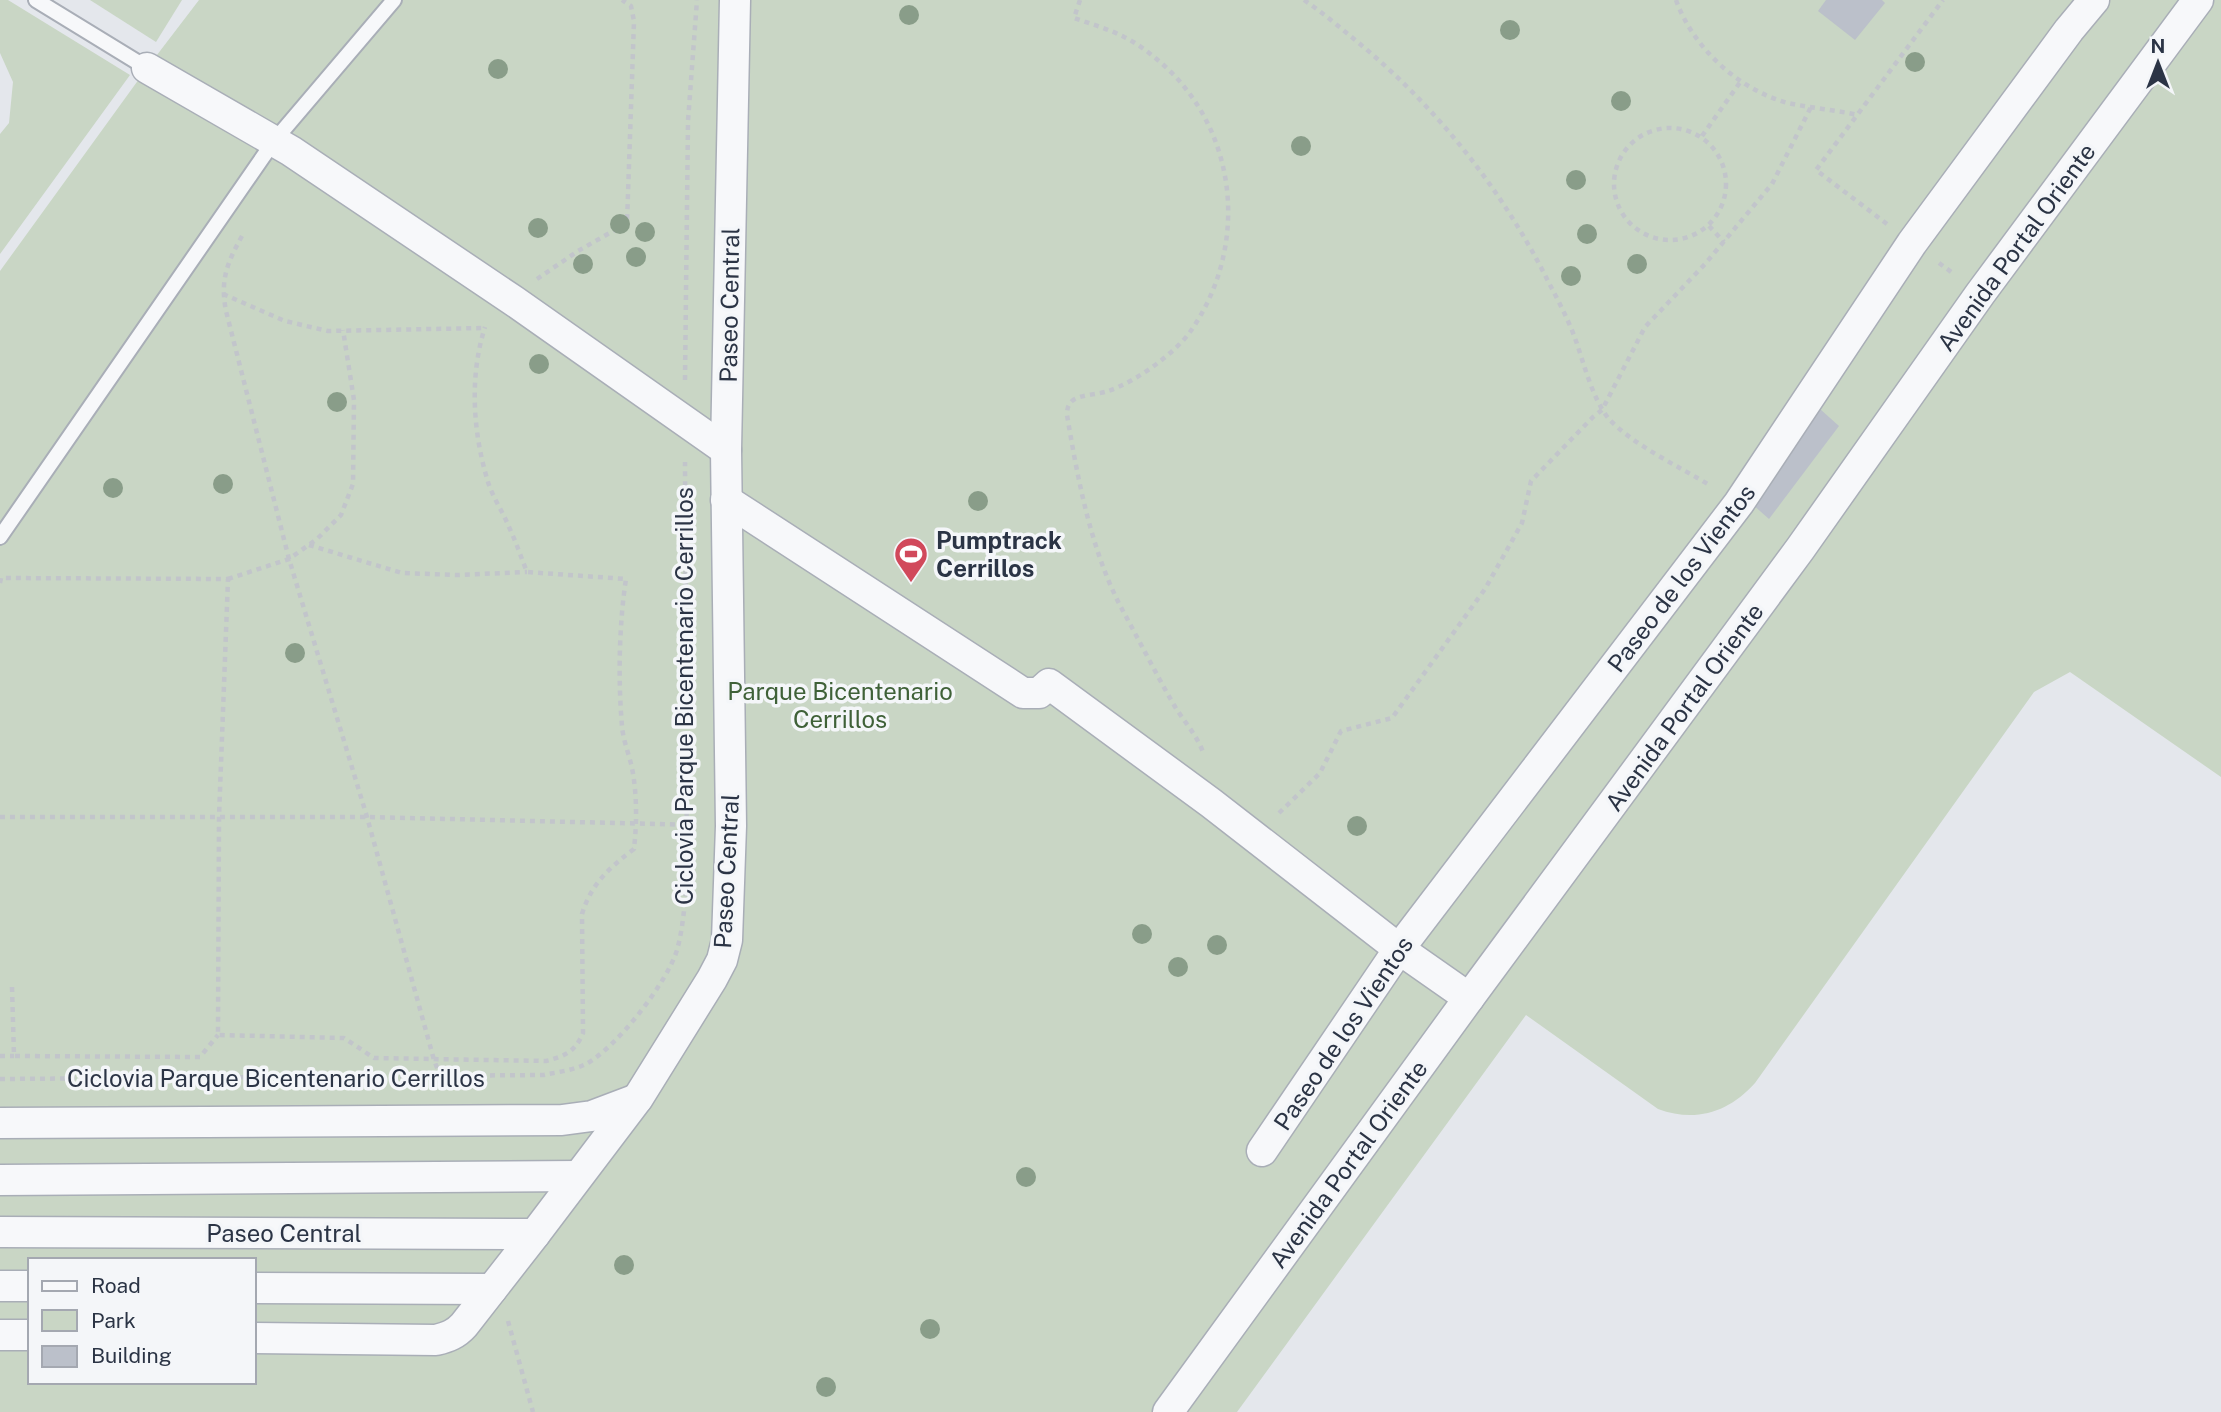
<svg xmlns="http://www.w3.org/2000/svg" width="2221" height="1412" viewBox="0 0 2221 1412" font-family="'Public Sans',sans-serif">
	<rect width="100%" height="100%" fill="#e4e7ec"/>
	<!-- green -->
	<g fill="#c9d6c5" fill-rule="evenodd">
		<polygon points="0,0 8,0 130,75 0,254 0,134 9,123 13,82 0,53"/>
		<polygon points="90,0 182,0 156,42"/>
		<path d="M199 0H2221V777L2070 672 2034 692 1755 1083C1729 1112 1696 1123 1658 1109L1526 1015 1237 1412H0V271L147 68ZM30 1260H254V1382H30Z"/>
	</g>
	<!-- building -->
	<g fill="#bbc0ca">
		<polygon points="1826,0 1882,0 1885,3 1855,40 1818,11"/>
		<polygon points="1820,409 1839,426 1769,519 1752,504"/>
	</g>
	<g fill="none" stroke-linecap="round" stroke-linejoin="round">
		<!-- lane casing -->
		<g stroke="#a9aeb7" stroke-width="18">
			<g id="lane">
				<polyline points="36,0 147,68"/>
				<polyline points="0,537 274,141 394,0"/>
			</g>
		</g>
		<!-- street casing -->
		<g stroke="#a9aeb7" stroke-width="33">
			<g id="street">
				<polyline points="147,68 291,151 514,301 726,450"/>
				<polyline points="726,500 1023,693 1039,693 1049,684 1211,803 1399,949 1469,998"/>
				<polyline points="0,1123 562,1120 592,1116 637,1099"/>
				<polyline points="1262,1151 1399,949 1739,503 1912,243 2069,30 2094,0"/>
				<polyline points="0,1180 578,1176"/>
				<polyline points="0,1232 535,1234 638,1098 712,979 722,960 727,940 731,826 726,450 735,0"/>
				<polyline points="0,1286 30,1286"/>
				<polyline points="254,1288 492,1289"/>
				<polyline points="0,1335 30,1335"/>
				<path d="M254 1338 436 1340C448 1337 456 1334 464 1325L535 1234"/>
				<polyline points="1168,1412 1469,998 1800,549 1980,294 2198,0"/>
			</g>
		</g>
		<!-- path -->
		<g stroke="#c2c5cb" stroke-width="4.5" stroke-dasharray="5 5" stroke-linecap="butt">
			<path d="M1080 0 1074 18C1091 24 1109 29 1124 37 1137 43 1148 52 1159 61 1239 129 1250 247 1190 332 1173 355 1135 382 1108 391 1097 395 1081 394 1072 401 1068 405 1067 409 1067 415 1078 480 1091 552 1123 611 1140 642 1156 674 1174 705 1184 722 1198 736 1204 755"/>
			<path d="M1304 0C1322 12 1338 26 1354 39 1436 106 1502 189 1549 283 1559 302 1569 321 1576 341 1584 364 1593 400 1609 419 1633 445 1680 467 1711 486"/>
			<path d="M1676 0C1693 48 1739 90 1788 103 1811 108 1835 110 1858 115"/>
			<circle cx="1670" cy="184" r="56"/>
			<polyline points="1702,136 1741,81"/>
			<polyline points="1887,224 1816,170 1943,0"/>
			<polyline points="1709,226 1724,242"/>
			<path d="M242 236C227 263 220 280 226 311L289 559 367 817 434 1060 445 1088"/>
			<polyline points="1939,263 1954,274"/>
			<polyline points="537,279 578,251 627,223 634,21 631,6 622,0"/>
			<polyline points="223,294 285,321 328,331 484,328"/>
			<polyline points="685,380 688,121 697,0"/>
			<polyline points="309,545 402,573 457,575 527,572"/>
			<polyline points="228,579 289,559 317,539 341,515 353,484 354,400 343,330"/>
			<path d="M0 583 1 578 228 579 219 817 218 1035 344 1038 374 1058 546 1061C565 1056 575 1052 583 1033L582 914C591 884 610 867 634 849 637 822 637 794 632 768 629 754 623 740 622 726 618 681 619 624 626 579L527 572C521 557 516 542 509 527 503 512 493 498 488 482 473 433 469 377 485 327"/>
			<polyline points="1279,813 1320,773 1341,731 1392,718 1485,589 1522,523 1531,481 1593,417 1602,410 1645,327 1705,264 1772,184 1811,107"/>
			<polyline points="0,817 367,817 699,825"/>
			<polyline points="12,987 14,1056 200,1057 218,1035"/>
			<polyline points="0,1056 14,1056"/>
			<path d="M0 1079 544 1075C558 1072 574 1070 586 1064 617 1047 667 983 677 950 683 929 684 907 687 885L685 462"/>
			<polyline points="508,1321 533,1412"/>
		</g>
		<!-- lane -->
		<use href="#lane" stroke="#f7f8fa" stroke-width="14"/>
		<!-- street -->
		<use href="#street" stroke="#f7f8fa" stroke-width="30"/>
	</g>
	<!-- trees -->
	<g fill="#899d89">
		<circle cx="909" cy="15" r="10"/>
		<circle cx="1510" cy="30" r="10"/>
		<circle cx="1915" cy="62" r="10"/>
		<circle cx="498" cy="69" r="10"/>
		<circle cx="1621" cy="101" r="10"/>
		<circle cx="1301" cy="146" r="10"/>
		<circle cx="1576" cy="180" r="10"/>
		<circle cx="620" cy="224" r="10"/>
		<circle cx="538" cy="228" r="10"/>
		<circle cx="645" cy="232" r="10"/>
		<circle cx="1587" cy="234" r="10"/>
		<circle cx="636" cy="257" r="10"/>
		<circle cx="583" cy="264" r="10"/>
		<circle cx="1637" cy="264" r="10"/>
		<circle cx="1571" cy="276" r="10"/>
		<circle cx="539" cy="364" r="10"/>
		<circle cx="337" cy="402" r="10"/>
		<circle cx="223" cy="484" r="10"/>
		<circle cx="113" cy="488" r="10"/>
		<circle cx="978" cy="501" r="10"/>
		<circle cx="295" cy="653" r="10"/>
		<circle cx="1357" cy="826" r="10"/>
		<circle cx="1142" cy="934" r="10"/>
		<circle cx="1217" cy="945" r="10"/>
		<circle cx="1178" cy="967" r="10"/>
		<circle cx="1026" cy="1177" r="10"/>
		<circle cx="624" cy="1265" r="10"/>
		<circle cx="930" cy="1329" r="10"/>
		<circle cx="826" cy="1387" r="10"/>
	</g>
	<!-- icons -->
	<defs>
		<g id="stadium-pin" transform="scale(1.75)"><path d="M0 17L-7.5 6A9.5 9.5 0 1 1 7.5 6Z" fill="#d1495b" stroke="#f4f6f9"/><path d="M0-5a6.5 5 0 1 0 0 10a6.5 5 0 1 0 0-10ZM-3.5-1.8h7v3.6h-7Z" fill="#fff"/></g>
	</defs>
	<g fill-rule="evenodd">
		<use href="#stadium-pin" x="911" y="554"/>
	</g>
	<g text-anchor="middle" dominant-baseline="central" stroke-width="7" stroke-linejoin="round" paint-order="stroke">
		<!-- street labels -->
		<g font-size="24" fill="#2b3445" stroke="#f4f6f9">
			<text transform="translate(2016 247) rotate(-54)">Avenida Portal Oriente</text>
			<text transform="translate(729 305) rotate(-89)">Paseo Central</text>
			<text transform="translate(1681 578) rotate(-53)">Paseo de los Vientos</text>
			<text transform="translate(684 696) rotate(-90)">Ciclovia Parque Bicentenario Cerrillos</text>
			<text transform="translate(1684 707) rotate(-54)">Avenida Portal Oriente</text>
			<text transform="translate(726 871) rotate(-87)">Paseo Central</text>
			<text transform="translate(1343 1033) rotate(-56)">Paseo de los Vientos</text>
			<text x="276" y="1078">Ciclovia Parque Bicentenario Cerrillos</text>
			<text transform="translate(1348 1164) rotate(-54)">Avenida Portal Oriente</text>
			<text x="284" y="1233">Paseo Central</text>
		</g>
		<!-- poi labels -->
		<g font-size="24" font-weight="bold" fill="#2b3445" stroke="#f4f6f9" text-anchor="start">
			<text x="936" y="540">Pumptrack<tspan x="936" dy="28">Cerrillos</tspan></text>
		</g>
		<!-- park labels -->
		<g font-size="24" fill="#3f6138" stroke="#f4f6f9">
			<text x="840" y="691">Parque Bicentenario<tspan x="840" dy="28">Cerrillos</tspan></text>
		</g>
	</g>
	<!-- legend -->
	<rect x="28" y="1258" width="228" height="126" fill="#f4f6f9" stroke="#a4a8b1" stroke-width="2"/>
	<rect x="42" y="1281" width="35" height="10" fill="#f7f8fa" stroke="#a4a8b1" stroke-width="2"/>
	<text x="91" y="1293" font-size="21" fill="#2b3445">Road</text>
	<rect x="42" y="1310" width="35" height="21" fill="#c9d6c5" stroke="#a4a8b1" stroke-width="2"/>
	<text x="91" y="1328" font-size="21" fill="#2b3445">Park</text>
	<rect x="42" y="1346" width="35" height="21" fill="#bbc0ca" stroke="#a4a8b1" stroke-width="2"/>
	<text x="91" y="1363" font-size="21" fill="#2b3445">Building</text>
	<!-- north arrow -->
	<g transform="translate(2158 63)" stroke="#f4f6f9" stroke-width="5" paint-order="stroke">
	<path d="M0-5L12 26L0 18L-12 26Z" fill="#2b3445"/>
	<text y="-10" font-size="19" font-weight="bold" text-anchor="middle" fill="#2b3445">N</text>
	</g>
</svg>
